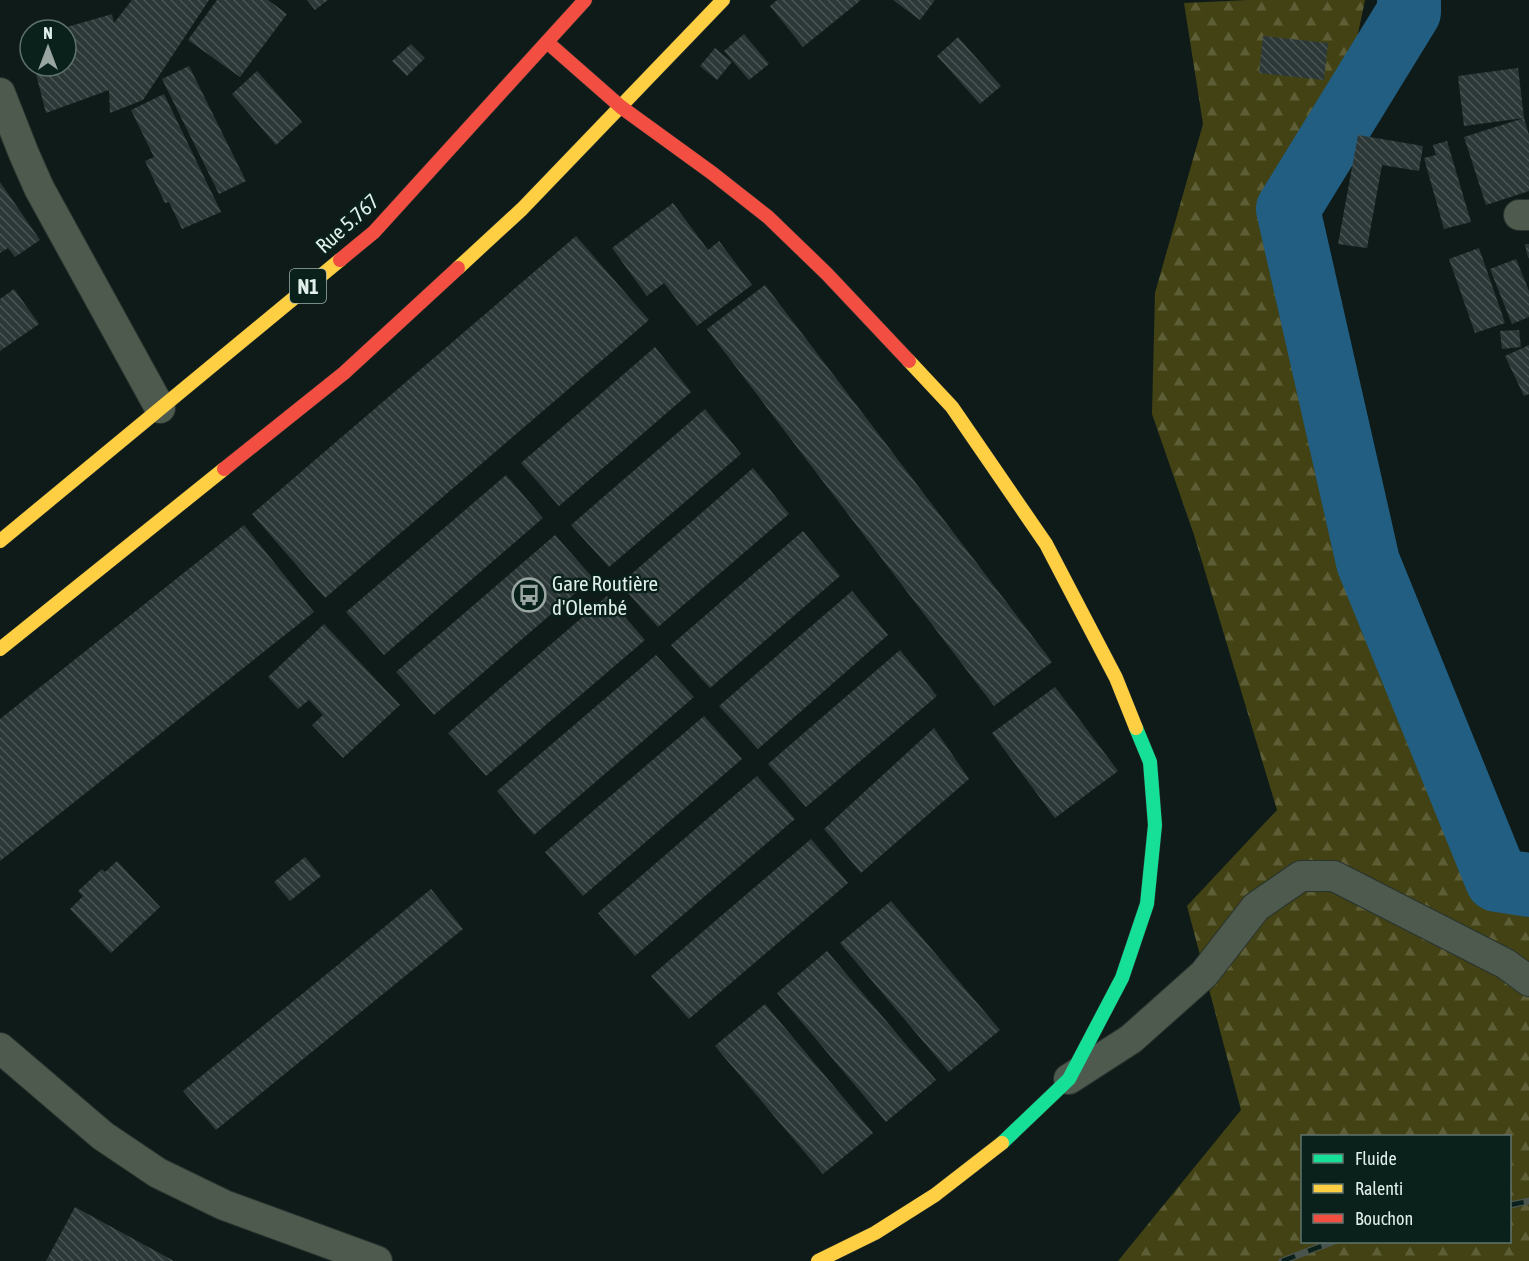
<svg xmlns="http://www.w3.org/2000/svg" width="1529" height="1261" viewBox="0 0 1529 1261" font-family="'Asap Condensed',sans-serif">
	<defs>
		<pattern id="forest-firs" width="22" height="20" patternUnits="userSpaceOnUse" patternTransform="scale(1.5)"><rect width="22" height="20" fill="#424214"/><path d="M5 1l3.5 6h-7zM16 11l3.5 6h-7z" fill="#5d5e36"/></pattern>
		<pattern id="building-back-hatch" width="6" height="6" patternUnits="userSpaceOnUse" patternTransform="scale(1.5)"><rect width="6" height="6" fill="#2c3837"/><path d="M-1 5l2 2M0 0l6 6M5-1l2 2" fill="none" stroke="#4a5554"/></pattern>
	</defs>
	<rect width="100%" height="100%" fill="#0f1b18"/>
	<!-- forest -->
	<path fill="url(#forest-firs)" fill-rule="evenodd" d="M1248 0H1365L1298 321 1517 874 1529 882V1261H1118L1241 1110 1187 906 1277 810 1194 535 1152 414 1155 293 1203 124 1184 3ZM1302 1136H1510V1242H1302Z"/>
	<g fill="none" stroke-linecap="round" stroke-linejoin="round">
		<!-- river -->
		<polyline stroke="#215e82" stroke-width="64" points="1409,0 1409,12 1288,209 1368,562 1497,880 1529,885"/>
	</g>
	<!-- building -->
	<g fill="url(#building-back-hatch)">
		<polygon points="132,0 209,0 143,100 110,113 109,90 46,113 34,66 66,66 66,30 60,29 112,14 114,23"/>
		<polygon points="217,0 268,0 287,14 240,77 188,40"/>
		<polygon points="307,0 328,0 315,10"/>
		<polygon points="777,0 861,0 803,47 770,6"/>
		<polygon points="893,0 935,0 920,20"/>
		<polygon points="744,34 769,64 749,80 724,51"/>
		<polygon points="1263,36 1328,43 1324,80 1259,73"/>
		<polygon points="958,37 1001,86 980,104 937,56"/>
		<polygon points="411,44 425,58 407,76 392,61"/>
		<polygon points="715,48 732,62 717,80 700,66"/>
		<polygon points="189,66 246,181 219,194 162,79"/>
		<polygon points="1518,68 1524,118 1529,135 1529,191 1486,205 1464,137 1524,118 1464,126 1458,76"/>
		<polygon points="257,71 302,122 276,145 232,94"/>
		<polygon points="164,94 221,212 182,229 169,202 165,203 145,161 154,157 131,110"/>
		<polygon points="1358,135 1423,146 1419,171 1382,165 1367,248 1338,244"/>
		<polygon points="1447,141 1471,222 1444,229 1424,158 1436,155 1433,145"/>
		<polygon points="0,182 40,240 15,257 8,248 0,253"/>
		<polygon points="673,203 708,250 719,241 752,285 697,326 664,283 647,296 612,248"/>
		<polygon points="576,236 649,320 325,598 252,514"/>
		<polygon points="1525,244 1529,244 1529,258 1528,258"/>
		<polygon points="1479,248 1505,323 1475,333 1449,259"/>
		<polygon points="1516,259 1529,291 1529,317 1512,324 1490,269"/>
		<polygon points="765,285 1052,662 994,706 707,329"/>
		<polygon points="14,289 39,324 0,351 0,299"/>
		<polygon points="1519,330 1521,347 1502,349 1500,331"/>
		<polygon points="1529,345 1529,394 1524,396 1505,356"/>
		<polygon points="655,347 691,392 559,506 521,463"/>
		<polygon points="705,409 741,454 609,567 571,525"/>
		<polygon points="753,468 789,514 658,627 620,584"/>
		<polygon points="506,475 543,518 384,655 346,612"/>
		<polygon points="244,525 314,612 0,861 0,719"/>
		<polygon points="803,531 840,576 710,688 671,645"/>
		<polygon points="555,535 593,578 434,715 396,672"/>
		<polygon points="852,591 888,635 758,749 719,706"/>
		<polygon points="607,596 645,640 486,776 448,733"/>
		<polygon points="324,624 400,705 343,758 312,725 323,715 309,700 298,709 268,677"/>
		<polygon points="900,650 937,696 806,807 768,764"/>
		<polygon points="656,655 694,697 534,835 497,791"/>
		<polygon points="1055,687 1118,771 1055,818 992,733"/>
		<polygon points="704,716 742,759 583,896 545,852"/>
		<polygon points="934,728 969,779 861,873 824,829"/>
		<polygon points="757,776 795,819 635,956 598,913"/>
		<polygon points="811,839 848,883 689,1019 651,976"/>
		<polygon points="305,857 321,876 290,901 274,882"/>
		<polygon points="117,861 160,907 111,953 70,909 83,896 78,891 102,869 105,872"/>
		<polygon points="431,889 463,929 216,1130 183,1091"/>
		<polygon points="891,901 1000,1030 949,1072 840,943"/>
		<polygon points="827,951 936,1080 886,1122 777,993"/>
		<polygon points="765,1004 873,1133 823,1174 715,1046"/>
		<polygon points="75,1207 174,1261 46,1261"/>
	</g>
	<g fill="none" stroke-linecap="round" stroke-linejoin="round">
		<!-- street casing -->
		<g stroke="#293430" stroke-width="32">
			<g id="street">
				<polyline points="0,93 24,154 39,188 160,408"/>
				<polyline points="1519,215 1529,215"/>
				<polyline points="0,1048 103,1136 158,1173 224,1205 377,1261"/>
				<polyline points="1069,1079 1131,1039 1204,974 1256,907 1301,876 1334,876 1506,964 1529,981"/>
			</g>
		</g>
		<!-- fast casing -->
		<g stroke="#293430" stroke-width="15">
			<polyline id="fast" points="1002,1143 1069,1079 1122,978 1147,904 1155,825 1150,762 1136,728"/>
		</g>
		<!-- slow casing -->
		<g stroke="#293430" stroke-width="15">
			<g id="slow">
				<polyline points="458,268 522,209 723,0"/>
				<polyline points="909,361 952,407 1046,544 1116,678 1136,728"/>
				<polyline points="0,541 340,260"/>
				<polyline points="0,649 224,469"/>
				<polyline points="818,1261 875,1233 935,1195 1002,1143"/>
			</g>
		</g>
		<!-- jam casing -->
		<g stroke="#293430" stroke-width="15">
			<g id="jam">
				<polyline points="547,42 621,107 712,173 768,217 827,274 909,361"/>
				<polyline points="340,260 374,232 585,0"/>
				<polyline points="224,469 344,373 458,268"/>
			</g>
		</g>
		<!-- street -->
		<use href="#street" stroke="#4f5a4e" stroke-width="30"/>
		<!-- fast -->
		<use href="#fast" stroke="#16e098" stroke-width="14"/>
		<!-- slow -->
		<use href="#slow" stroke="#ffcf43" stroke-width="14"/>
		<!-- jam -->
		<use href="#jam" stroke="#f24e42" stroke-width="14"/>
		<!-- rail casing -->
		<g stroke="#4a544e" stroke-width="7">
			<g id="rail">
				<polyline points="1510,1205 1529,1201"/>
				<polyline points="1282,1261 1332,1242"/>
			</g>
		</g>
		<!-- rail -->
		<use href="#rail" stroke="#09211a" stroke-width="4.5" stroke-dasharray="14" stroke-linecap="butt"/>
	</g>
	<!-- icons -->
	<defs>
		<g id="bus-ring" transform="scale(1.725)"><circle r="9.5" fill="#09211a" stroke="#98a5a0" stroke-width="1.5"/><path d="M-5-6H5V4H4V6H2V4H-2V6H-4V4H-5ZM-3.5-4V0h7V-4ZM-3.5 1.2v1.5H-2V1.2ZM2 1.2v1.5H3.5V1.2Z" fill="#98a5a0"/></g>
	</defs>
	<g fill-rule="evenodd">
		<use href="#bus-ring" x="529" y="595"/>
	</g>
	<g text-anchor="middle" dominant-baseline="central" stroke-width="5" stroke-linejoin="round" paint-order="stroke">
		<!-- shield labels -->
		<rect fill="#09211a" stroke="#a0b1ac" stroke-width="1.5" x="290" y="269" width="36" height="34" rx="4.5"/>
		<g font-size="20" font-weight="bold" fill="#e1efea">
			<text x="308" y="286">N1</text>
		</g>
		<!-- street labels -->
		<g font-size="21" fill="#e1efea" stroke="#09211a">
			<text transform="translate(347 223) rotate(-42)">Rue 5.767</text>
		</g>
		<!-- poi labels -->
		<g font-size="21" fill="#e1efea" stroke="#09211a" text-anchor="start">
			<text x="552" y="583">Gare Routière<tspan x="552" dy="24">d'Olembé</tspan></text>
		</g>
	</g>
	<!-- legend -->
	<rect x="1301" y="1135" width="210" height="108" fill="#09211a" stroke="#5f736d" stroke-width="1.5"/>
	<rect x="1313" y="1154" width="30" height="9" fill="#16e098" stroke="#5f736d" stroke-width="1.5"/>
	<text x="1355" y="1165" font-size="18" fill="#e1efea">Fluide</text>
	<rect x="1313" y="1184" width="30" height="9" fill="#ffcf43" stroke="#5f736d" stroke-width="1.5"/>
	<text x="1355" y="1195" font-size="18" fill="#e1efea">Ralenti</text>
	<rect x="1313" y="1214" width="30" height="9" fill="#f24e42" stroke="#5f736d" stroke-width="1.5"/>
	<text x="1355" y="1225" font-size="18" fill="#e1efea">Bouchon</text>
	<!-- north arrow -->
	<g transform="translate(48 48)"><circle r="28" fill="#09211a" stroke="#5f736d" stroke-width="1.5"/>
	<path d="M0-4.5L10 22L0 15L-10 22Z" fill="#98a5a0"/>
	<text y="-9" font-size="16" font-weight="bold" text-anchor="middle" fill="#e1efea">N</text>
	</g>
</svg>
